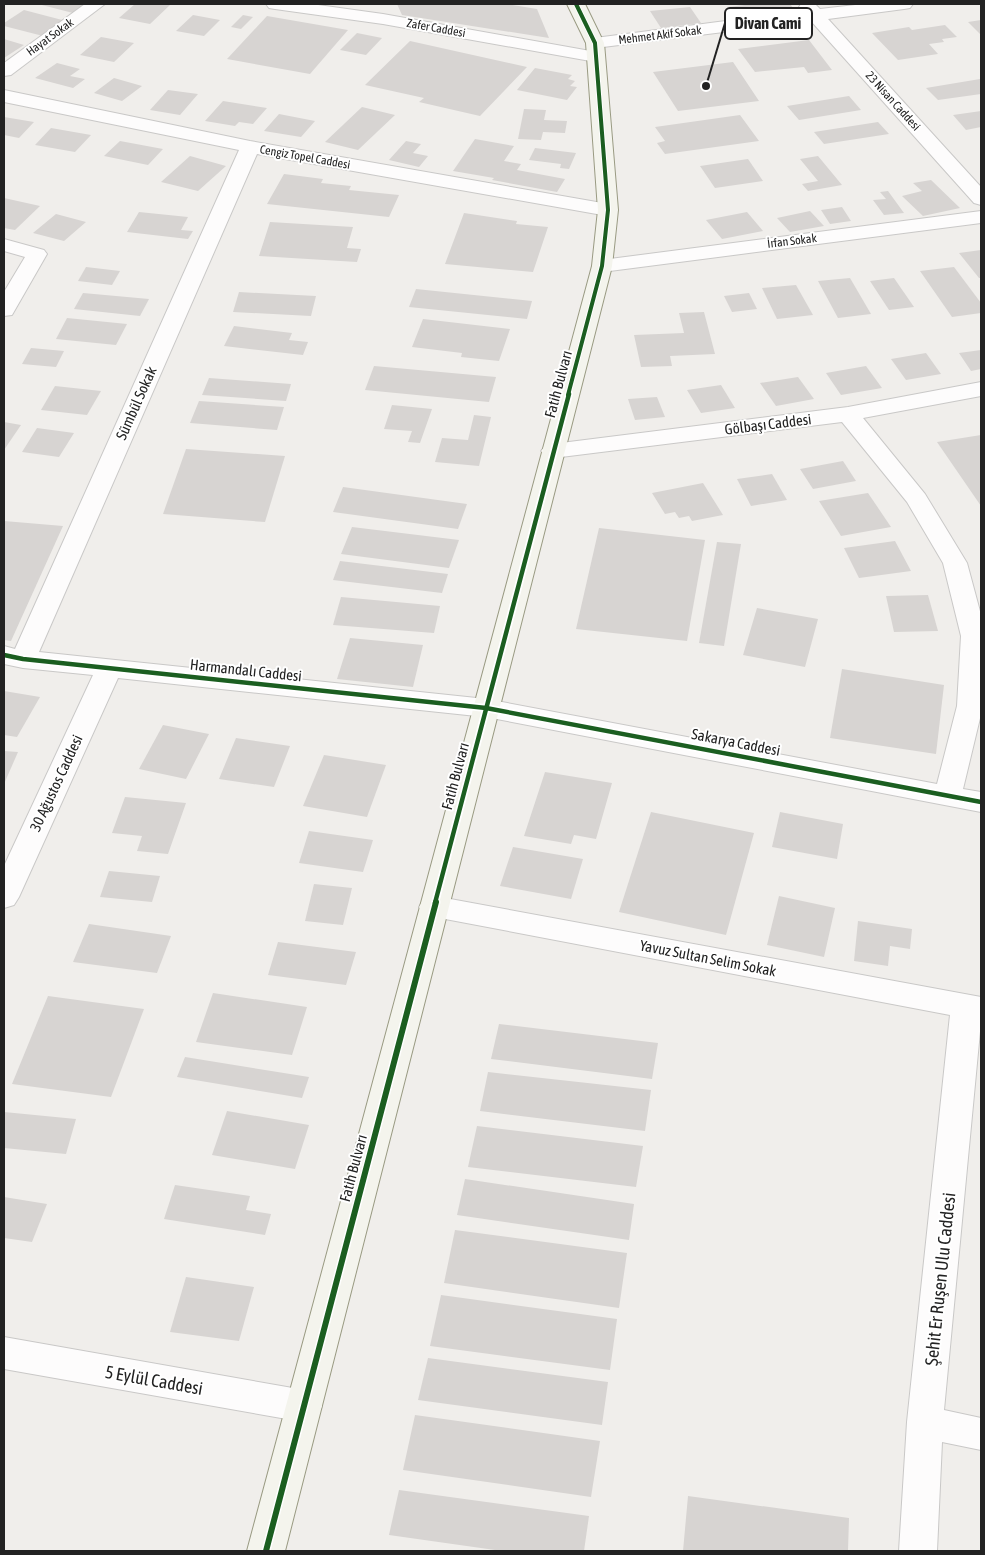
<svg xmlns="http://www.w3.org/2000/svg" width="985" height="1555" viewBox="0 0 985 1555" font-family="'Asap Condensed',sans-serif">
	<rect width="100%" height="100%" fill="#f0eeeb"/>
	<!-- building -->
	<g fill="#d7d4d2">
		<polygon points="38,4 86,4 73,13"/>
		<polygon points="135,4 162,4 170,5 150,24 119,18"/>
		<polygon points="397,4 506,4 537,9 549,38 402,15"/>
		<polygon points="753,4 790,4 798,14 739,21 728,7"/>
		<polygon points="690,7 701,23 661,28 650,11"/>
		<polygon points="24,10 66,21 43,36 4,26 4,23"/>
		<polygon points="193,15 220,20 204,36 176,31"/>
		<polygon points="243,15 253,17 241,29 231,27"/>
		<polygon points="267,16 348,30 310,74 227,59"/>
		<polygon points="981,20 981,35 968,22"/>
		<polygon points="945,25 957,37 942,39 944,42 929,44 938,54 898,60 872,33 909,27 912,30"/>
		<polygon points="357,33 382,38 366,55 340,50"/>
		<polygon points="101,37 134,43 114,62 80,55"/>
		<polygon points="4,39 24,45 4,58"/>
		<polygon points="809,40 832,70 808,73 804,67 755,72 738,49"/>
		<polygon points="410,41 527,67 480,116 419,102 424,98 365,85"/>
		<polygon points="733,62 759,101 678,111 653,72"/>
		<polygon points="57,63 80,69 70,76 85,79 73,88 35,78"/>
		<polygon points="535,68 572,75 568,79 575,81 570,86 577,87 567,100 517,90"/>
		<polygon points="114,78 142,86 122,101 94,93"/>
		<polygon points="980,79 981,94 938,100 926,88"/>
		<polygon points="168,90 198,94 180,115 150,110"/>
		<polygon points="849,96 861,110 799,120 787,106"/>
		<polygon points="223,101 267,108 253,124 239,122 235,126 205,121"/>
		<polygon points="362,107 395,115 358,150 325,142"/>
		<polygon points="524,109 546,110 544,120 567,121 565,133 543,132 541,140 518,139"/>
		<polygon points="981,111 981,127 966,130 953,115"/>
		<polygon points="279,114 315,121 301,137 264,131"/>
		<polygon points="740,115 759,141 665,154 657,143 665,141 655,127"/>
		<polygon points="4,117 34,122 19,138 4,135"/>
		<polygon points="878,122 889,134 824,144 814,132"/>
		<polygon points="51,128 91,135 75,152 35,145"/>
		<polygon points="475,139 514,146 504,161 521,164 517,170 565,179 557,192 492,180 494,178 453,171"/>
		<polygon points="120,141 163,149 148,165 104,156"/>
		<polygon points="406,141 421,144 413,153 428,156 419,167 389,160"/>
		<polygon points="535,148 576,153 569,169 560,168 561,164 529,160"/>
		<polygon points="190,156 226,166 198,191 161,182"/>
		<polygon points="818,156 842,185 808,191 802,184 818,181 800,159"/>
		<polygon points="748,159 763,181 715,188 700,166"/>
		<polygon points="284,174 323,179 321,183 351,186 349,190 399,195 389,217 267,204"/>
		<polygon points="931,180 960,208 923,216 902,196 922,191 913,183"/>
		<polygon points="888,191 904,213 884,215 873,200 886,199 880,192"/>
		<polygon points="4,198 40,206 15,230 4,228"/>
		<polygon points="842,207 851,221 830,224 821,210"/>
		<polygon points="810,211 824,226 790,232 777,218"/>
		<polygon points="139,212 188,217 181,230 193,231 188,239 127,232"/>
		<polygon points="747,212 763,231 722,239 706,220"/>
		<polygon points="464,213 517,221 516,224 548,227 533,272 445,264"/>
		<polygon points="56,214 86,222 64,241 33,233"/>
		<polygon points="270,222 353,227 347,248 361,249 357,262 259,256"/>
		<polygon points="981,250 981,278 979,278 959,253"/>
		<polygon points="86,267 120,271 112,285 78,281"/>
		<polygon points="954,267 981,303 981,313 952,317 920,271"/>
		<polygon points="850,278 871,314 838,318 818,281"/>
		<polygon points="894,278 914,307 889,310 870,281"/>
		<polygon points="796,285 813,315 777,319 762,288"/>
		<polygon points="416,289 532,301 527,319 409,307"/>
		<polygon points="239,292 316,296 311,316 233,312"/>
		<polygon points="83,293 149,299 140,316 74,309"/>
		<polygon points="749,293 757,309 732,312 724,296"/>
		<polygon points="704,312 715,354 670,356 672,366 641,367 634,335 684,333 679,313"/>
		<polygon points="67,318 127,324 116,345 56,339"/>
		<polygon points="423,319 510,329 499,361 461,357 462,353 412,347"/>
		<polygon points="234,326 292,333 289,340 308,342 303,355 224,346"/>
		<polygon points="31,348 64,351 56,367 22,364"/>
		<polygon points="981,350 981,369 971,371 959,353"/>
		<polygon points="926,353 941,374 906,380 891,359"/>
		<polygon points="374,366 496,377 489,402 365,390"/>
		<polygon points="866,366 882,388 841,395 826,373"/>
		<polygon points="798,377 814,399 776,406 760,383"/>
		<polygon points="209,378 291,384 286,401 202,395"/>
		<polygon points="721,385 735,408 701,413 687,390"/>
		<polygon points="55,386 101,391 87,415 41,410"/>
		<polygon points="657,397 665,417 635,420 628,399"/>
		<polygon points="199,401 284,407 277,430 190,423"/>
		<polygon points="392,405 432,409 420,443 408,442 412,431 384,429"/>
		<polygon points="474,415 491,417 479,466 435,462 442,438 468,440"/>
		<polygon points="4,422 21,425 4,450"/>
		<polygon points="37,428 74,433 59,457 22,452"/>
		<polygon points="981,435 981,506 937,442"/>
		<polygon points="186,449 285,456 265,522 163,514"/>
		<polygon points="843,461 856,481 813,489 800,469"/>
		<polygon points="772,474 787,500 751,506 737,479"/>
		<polygon points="703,483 723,515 692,521 689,516 679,518 675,512 665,514 652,493"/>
		<polygon points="343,487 467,504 458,529 333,512"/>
		<polygon points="868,493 891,527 841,536 819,501"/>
		<polygon points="4,521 63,526 11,641 4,640"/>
		<polygon points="352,527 459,540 449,568 341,554"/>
		<polygon points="599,528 705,540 687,641 576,629"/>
		<polygon points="895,541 911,571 859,578 844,548"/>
		<polygon points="717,542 741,544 724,646 699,643"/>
		<polygon points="340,561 448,574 442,593 333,580"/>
		<polygon points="928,595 938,631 894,632 886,596"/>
		<polygon points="341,597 440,606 434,633 333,625"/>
		<polygon points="757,608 818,619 805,667 743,655"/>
		<polygon points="350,638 423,645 413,687 337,679"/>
		<polygon points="842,669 944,685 936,754 830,738"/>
		<polygon points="4,691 40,697 17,737 4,735"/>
		<polygon points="163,725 209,734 186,779 139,769"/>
		<polygon points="236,738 290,746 274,787 219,779"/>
		<polygon points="4,751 18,752 4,784"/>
		<polygon points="324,755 386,765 367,817 303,806"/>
		<polygon points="545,772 612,783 596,839 574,835 571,844 524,836"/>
		<polygon points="125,797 186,803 168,854 137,851 142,836 112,833"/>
		<polygon points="651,812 754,833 726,935 619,912"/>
		<polygon points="780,812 843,824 837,859 772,847"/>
		<polygon points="309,831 373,840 363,872 299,863"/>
		<polygon points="513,847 583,859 571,899 500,886"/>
		<polygon points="109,871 160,876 152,902 100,897"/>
		<polygon points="314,884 352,888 343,925 305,921"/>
		<polygon points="779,896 835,908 824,957 767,945"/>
		<polygon points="858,921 912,929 910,949 890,946 888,966 854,961"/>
		<polygon points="89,924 171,936 157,973 73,962"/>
		<polygon points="278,942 356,952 346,985 268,975"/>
		<polygon points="213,993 307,1007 292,1055 196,1042"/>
		<polygon points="48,996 144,1009 111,1097 12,1084"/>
		<polygon points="499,1024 658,1043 652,1079 491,1059"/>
		<polygon points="185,1057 309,1077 302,1098 177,1077"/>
		<polygon points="488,1072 651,1090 645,1131 480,1111"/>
		<polygon points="227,1111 309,1125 295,1169 212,1155"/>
		<polygon points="4,1112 76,1119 66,1154 4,1148"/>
		<polygon points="477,1126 643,1146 636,1187 468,1167"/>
		<polygon points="465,1179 634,1204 629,1240 457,1215"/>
		<polygon points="175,1185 250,1196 246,1210 271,1214 265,1235 164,1219"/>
		<polygon points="4,1197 47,1204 32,1242 4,1238"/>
		<polygon points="455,1230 627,1253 619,1308 444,1283"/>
		<polygon points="186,1277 254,1287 239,1341 170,1332"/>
		<polygon points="441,1295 617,1319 610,1370 430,1346"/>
		<polygon points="428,1358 608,1382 602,1425 418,1400"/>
		<polygon points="415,1415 600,1441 591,1497 403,1470"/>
		<polygon points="399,1490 589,1516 584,1551 502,1551 389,1535"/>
		<polygon points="688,1496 849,1518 848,1551 683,1551"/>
	</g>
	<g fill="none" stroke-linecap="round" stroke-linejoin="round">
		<!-- street casing -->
		<g stroke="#c9c8c7" stroke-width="2">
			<g id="street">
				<polygon points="85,4 105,4 11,75 4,76 4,63"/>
				<polygon points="266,4 311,4 383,14 596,52 602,53 605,57 602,61 596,62 383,24 275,9 269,8"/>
				<polygon points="801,4 815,4 820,9 864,4 913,4 910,8 904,9 828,19 981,187 981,205 974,203 811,21 595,48 589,47 586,43 589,39 595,38 802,11 799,7"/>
				<polygon points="4,90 250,141 608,204 615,206 618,210 615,214 608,216 257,154 39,652 486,699 937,784 957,706 961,636 943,563 907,502 842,422 553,458 545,456 541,451 545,446 553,444 848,407 981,382 981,396 863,418 925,494 967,563 981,615 981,714 963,789 981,792 981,812 486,717 118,678 19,897 14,905 4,908 4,866 93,675 23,668 4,664 4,646 15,649 239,150 4,102"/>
				<polygon points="981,211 981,223 602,272 595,270 592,266 595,262 602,260"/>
				<polygon points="4,239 44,250 47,254 12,315 4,316 4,292 25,257 4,251"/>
				<polygon points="434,896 981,997 981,1021 944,1410 981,1418 981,1450 942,1442 937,1551 899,1551 907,1422 950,1015 424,915 419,907 424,899"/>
				<polygon points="4,1337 304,1390 317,1395 322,1406 317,1417 304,1422 4,1369"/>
			</g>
		</g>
		<!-- secondary casing -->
		<g stroke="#999a82" stroke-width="2">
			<polygon id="secondary" points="567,4 585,4 604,43 618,210 612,266 285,1551 247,1551 592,266 598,210 586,43"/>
		</g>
		<!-- street -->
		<use href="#street" fill="#fdfcfc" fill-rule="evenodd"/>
		<!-- secondary -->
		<use href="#secondary" fill="#f4f4ed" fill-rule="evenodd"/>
		<!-- cycleway-far2 casing -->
		<g stroke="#fff" stroke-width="6">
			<polyline id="cycleway-far2" points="568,395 602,266 608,210 595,43 576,4"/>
		</g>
		<!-- cycleway-far1 casing -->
		<g stroke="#fff" stroke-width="8">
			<g id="cycleway-far1">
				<polyline points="4,655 23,659 486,708 981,802"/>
				<polyline points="435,903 569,394"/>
			</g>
		</g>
		<!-- cycleway casing -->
		<g stroke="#fff" stroke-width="9">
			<polyline id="cycleway" points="266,1551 436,902"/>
		</g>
		<!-- cycleway-far2 -->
		<use href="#cycleway-far2" stroke="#1b5e20" stroke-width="4"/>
		<!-- cycleway-far1 -->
		<use href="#cycleway-far1" stroke="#1b5e20" stroke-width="4.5"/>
		<!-- cycleway -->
		<use href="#cycleway" stroke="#1b5e20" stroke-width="6"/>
	</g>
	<g text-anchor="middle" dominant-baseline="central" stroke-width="4" stroke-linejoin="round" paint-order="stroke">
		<!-- far-street labels -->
		<g font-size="12" fill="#222" stroke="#fff">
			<text transform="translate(436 28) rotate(10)">Zafer Caddesi</text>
			<text transform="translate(660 35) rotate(-7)">Mehmet Akif Sokak</text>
			<text transform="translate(50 37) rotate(-36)">Hayat Sokak</text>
			<text transform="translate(893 101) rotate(48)">23 Nisan Caddesi</text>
			<text transform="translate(305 157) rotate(10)">Cengiz Topel Caddesi</text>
			<text transform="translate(792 241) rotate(-7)">İrfan Sokak</text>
		</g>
		<!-- street labels -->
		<g font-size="15" fill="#222" stroke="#fff">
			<text transform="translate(558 384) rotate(-75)">Fatih Bulvarı</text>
			<text transform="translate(136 403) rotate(-66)">Sümbül Sokak</text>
			<text transform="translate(768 424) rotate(-7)">Gölbaşı Caddesi</text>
			<text transform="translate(246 670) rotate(6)">Harmandalı Caddesi</text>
			<text transform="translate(736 742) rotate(11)">Sakarya Caddesi</text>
			<text transform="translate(455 776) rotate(-75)">Fatih Bulvarı</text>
			<text transform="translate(56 783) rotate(-65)">30 Ağustos Caddesi</text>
			<text transform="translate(708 958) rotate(11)">Yavuz Sultan Selim Sokak</text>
			<text transform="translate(353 1168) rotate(-75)">Fatih Bulvarı</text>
		</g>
		<!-- near-street labels -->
		<g font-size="18" fill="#222" stroke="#fff">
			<text transform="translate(940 1279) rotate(-84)">Şehit Er Ruşen Ulu Caddesi</text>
			<text transform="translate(154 1380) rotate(10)">5 Eylül Caddesi</text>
		</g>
	</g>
	<!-- callouts -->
	<path fill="none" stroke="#222" stroke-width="2" d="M706 86L725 23"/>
	<circle fill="#222" stroke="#fff" stroke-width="2" cx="706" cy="86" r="5"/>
	<rect fill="#fff" stroke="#222" stroke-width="2" x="725" y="8" width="87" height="31" rx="5"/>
	<g font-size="16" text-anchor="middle" font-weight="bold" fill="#222">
		<text x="768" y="29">Divan Cami</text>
	</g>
	<!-- border -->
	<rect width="985" height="1555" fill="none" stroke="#222222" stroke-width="10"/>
</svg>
